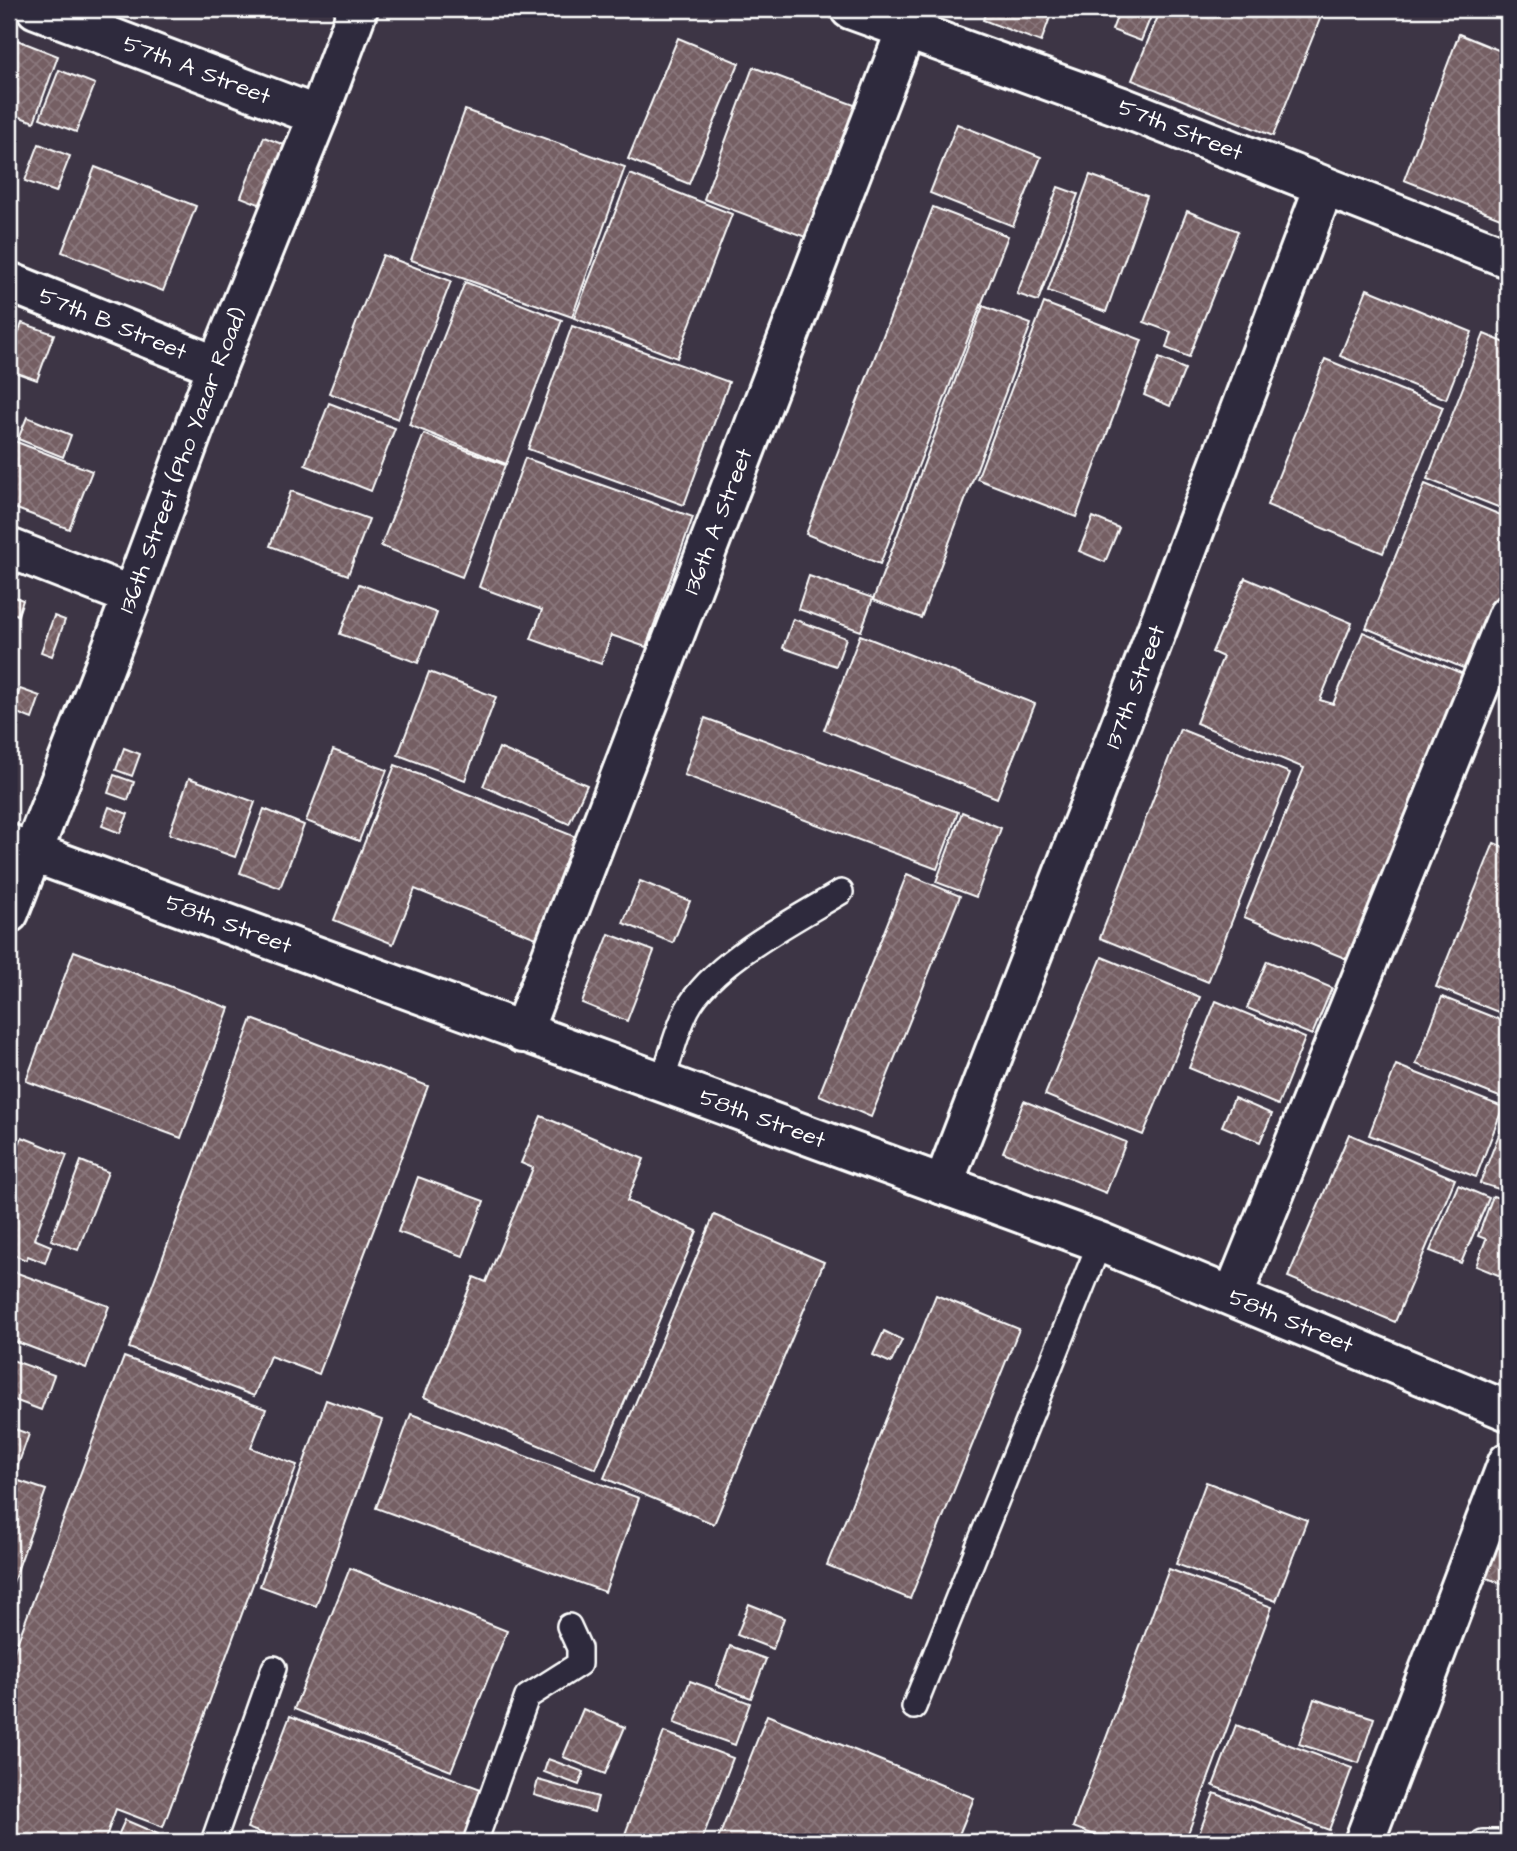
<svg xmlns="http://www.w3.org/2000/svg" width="1517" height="1851" viewBox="0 0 1517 1851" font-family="'Architects Daughter',sans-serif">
	<defs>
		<pattern id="building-cross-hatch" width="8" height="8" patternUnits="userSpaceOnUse" patternTransform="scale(1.75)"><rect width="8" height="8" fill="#755f64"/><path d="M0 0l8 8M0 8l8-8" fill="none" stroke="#8a777b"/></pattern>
	</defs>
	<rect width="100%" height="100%" fill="#3d3545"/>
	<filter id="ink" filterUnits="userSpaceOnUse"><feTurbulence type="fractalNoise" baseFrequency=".0143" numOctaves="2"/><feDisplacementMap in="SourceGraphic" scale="14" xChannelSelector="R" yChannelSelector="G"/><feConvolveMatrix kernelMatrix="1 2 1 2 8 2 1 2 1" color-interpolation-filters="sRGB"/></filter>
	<g filter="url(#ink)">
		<!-- building -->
		<g fill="url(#building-cross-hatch)" stroke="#fff" stroke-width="2">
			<polygon points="987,9 1053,9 1041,42 983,20"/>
			<polygon points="1120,9 1154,9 1141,41 1112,30"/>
			<polygon points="1161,9 1324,9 1273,136 1132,80"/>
			<polygon points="1459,34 1508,54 1508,221 1404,180"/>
			<polygon points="678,38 739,63 689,184 628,159"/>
			<polygon points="17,40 58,56 34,122 9,113 9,61"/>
			<polygon points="753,67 865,109 816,241 704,199"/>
			<polygon points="59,70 95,84 76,132 40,118"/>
			<polygon points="465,110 625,167 572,317 411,260"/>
			<polygon points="957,124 1041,157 1013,226 930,193"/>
			<polygon points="264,137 287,146 264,206 241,197"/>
			<polygon points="39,144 70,156 56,192 25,181"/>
			<polygon points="95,167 196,206 163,291 62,252"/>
			<polygon points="630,174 732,214 677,358 574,318"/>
			<polygon points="1090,175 1147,196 1106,312 1048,291"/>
			<polygon points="1058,187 1078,194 1038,301 1017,294"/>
			<polygon points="933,207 1008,236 880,564 806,534"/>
			<polygon points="1187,211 1238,231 1189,357 1166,348 1171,332 1144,322"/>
			<polygon points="383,255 451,281 398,419 329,393"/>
			<polygon points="465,282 562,320 506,464 409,425"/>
			<polygon points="1367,289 1472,332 1446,399 1340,356"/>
			<polygon points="1044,303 1142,340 1076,517 977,479"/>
			<polygon points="983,306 1031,324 921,618 873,600"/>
			<polygon points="22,323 54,334 37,380 9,370 9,360"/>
			<polygon points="572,326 729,382 684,505 528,449"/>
			<polygon points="1484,334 1508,344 1508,511 1427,479"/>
			<polygon points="1159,358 1185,369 1170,406 1144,395"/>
			<polygon points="1325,359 1443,407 1383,553 1267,505"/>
			<polygon points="329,403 395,428 371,491 305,465"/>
			<polygon points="27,417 71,435 63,457 18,439"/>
			<polygon points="424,434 505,465 462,577 381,546"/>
			<polygon points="9,439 92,471 69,529 9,506"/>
			<polygon points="525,458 693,517 646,647 611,635 601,664 531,639 542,610 479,587"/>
			<polygon points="1425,484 1508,518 1508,585 1473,672 1366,628"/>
			<polygon points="291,491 369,519 348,575 270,546"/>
			<polygon points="1093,517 1119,528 1105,562 1079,551"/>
			<polygon points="809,576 873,598 861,631 798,609"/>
			<polygon points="1245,578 1352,623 1320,700 1333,704 1363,632 1466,675 1347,959 1244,917 1304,768 1196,723 1223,657 1212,652"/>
			<polygon points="359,584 437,613 418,663 340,634"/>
			<polygon points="9,595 23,600 18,615 9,612"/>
			<polygon points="54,616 65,620 52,656 41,652"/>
			<polygon points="793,619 846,638 836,666 783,648"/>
			<polygon points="860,635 1035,704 997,798 824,730"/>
			<polygon points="429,672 496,697 465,780 398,755"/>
			<polygon points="20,689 40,696 32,719 12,711"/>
			<polygon points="705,718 958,812 937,869 684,775"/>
			<polygon points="1180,729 1290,773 1208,982 1100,938"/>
			<polygon points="124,748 140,754 132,776 116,770"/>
			<polygon points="499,748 587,785 569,824 483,786"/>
			<polygon points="333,750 387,770 359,841 306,821"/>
			<polygon points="395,765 576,837 536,938 415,889 393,944 334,920"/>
			<polygon points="114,775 134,782 128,800 108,793"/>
			<polygon points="189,778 255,802 235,857 169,834"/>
			<polygon points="109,807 128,814 120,833 102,826"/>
			<polygon points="264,809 304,825 280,888 240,873"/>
			<polygon points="962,812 1001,828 976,897 936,882"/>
			<polygon points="1494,843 1508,849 1508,1016 1436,987"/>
			<polygon points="907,874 960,896 871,1117 819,1095"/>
			<polygon points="640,881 690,901 673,943 623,923"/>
			<polygon points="609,934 654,951 627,1021 582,1003"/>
			<polygon points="74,951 229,1008 181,1138 26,1081"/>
			<polygon points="1102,957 1200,997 1143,1135 1045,1095"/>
			<polygon points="1267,961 1332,988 1312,1035 1247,1008"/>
			<polygon points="1442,997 1508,1023 1507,1100 1416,1064"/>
			<polygon points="1216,1001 1305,1038 1278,1105 1189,1068"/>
			<polygon points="252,1019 428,1086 319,1374 270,1356 254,1396 129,1348"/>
			<polygon points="1396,1065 1503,1107 1476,1177 1369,1135"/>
			<polygon points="1234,1098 1272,1114 1260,1142 1222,1126"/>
			<polygon points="1024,1101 1126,1142 1106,1193 1003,1152"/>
			<polygon points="1508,1111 1508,1192 1480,1183"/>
			<polygon points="541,1116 644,1159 627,1201 697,1231 596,1469 424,1397 474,1277 486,1282 533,1168 521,1163"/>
			<polygon points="1349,1134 1455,1179 1395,1322 1288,1277"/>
			<polygon points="22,1137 67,1155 34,1239 51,1246 45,1263 28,1256 26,1260 9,1253 9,1168"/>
			<polygon points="81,1161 108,1172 78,1250 51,1240"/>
			<polygon points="418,1177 484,1201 463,1256 398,1232"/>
			<polygon points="1458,1185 1489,1198 1461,1263 1430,1251"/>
			<polygon points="1493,1196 1508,1201 1508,1279 1476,1266 1486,1239 1478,1236"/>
			<polygon points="714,1215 824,1262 714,1524 604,1478"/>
			<polygon points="9,1270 109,1306 86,1368 9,1339"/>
			<polygon points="936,1295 1019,1329 910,1599 827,1565"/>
			<polygon points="884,1331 902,1340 891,1363 873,1355"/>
			<polygon points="124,1357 266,1409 251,1448 297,1465 163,1827 116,1809 104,1842 9,1842 9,1665"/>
			<polygon points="9,1359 54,1375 41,1410 9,1398"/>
			<polygon points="326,1400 382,1420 316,1606 260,1586"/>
			<polygon points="411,1414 639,1498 605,1592 376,1508"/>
			<polygon points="9,1427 29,1434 13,1479 46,1490 11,1588 9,1588"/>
			<polygon points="1206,1482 1307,1520 1276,1601 1176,1564"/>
			<polygon points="1508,1504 1508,1541 1497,1536"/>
			<polygon points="1486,1543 1508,1551 1508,1577 1505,1585 1474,1573"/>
			<polygon points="350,1568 507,1631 451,1771 294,1709"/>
			<polygon points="1169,1569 1272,1607 1187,1836 1182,1834 1178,1842 1113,1842 1073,1827"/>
			<polygon points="749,1604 784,1618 773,1649 737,1635"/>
			<polygon points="730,1646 766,1659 751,1698 716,1685"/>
			<polygon points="690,1681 750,1703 735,1745 674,1723"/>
			<polygon points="1314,1699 1374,1718 1359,1763 1299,1744"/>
			<polygon points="583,1709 625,1727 605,1774 563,1757"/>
			<polygon points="767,1715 974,1798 956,1842 717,1842"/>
			<polygon points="290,1716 486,1791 467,1842 285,1842 247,1828"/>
			<polygon points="1236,1725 1352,1768 1329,1830 1213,1786"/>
			<polygon points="664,1732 733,1758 701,1842 622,1842"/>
			<polygon points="548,1759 584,1772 579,1785 544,1772"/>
			<polygon points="538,1780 598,1797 594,1812 534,1795"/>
			<polygon points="1214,1793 1312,1830 1307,1842 1196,1842"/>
			<polygon points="125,1820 158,1834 155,1842 115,1842"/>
		</g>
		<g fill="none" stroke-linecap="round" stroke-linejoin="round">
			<!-- service casing -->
			<g stroke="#fff" stroke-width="28">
				<g id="service">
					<path d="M662 1082C670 1059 676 1032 687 1010 712 962 795 920 841 892"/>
					<polyline points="914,1707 1100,1242"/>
					<polyline points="213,1842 274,1668"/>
					<polyline points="475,1842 527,1697 579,1664 579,1648 569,1626"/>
					<polyline points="1483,1842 1497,1842"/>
				</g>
			</g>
			<!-- minor casing -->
			<g stroke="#fff" stroke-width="44">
				<g id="minor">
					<path id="s1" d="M36 9 318 116"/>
					<path id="s2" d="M850 9 1122 107 1508 258"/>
					<path id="s3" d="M9 282 217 366"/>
					<polyline points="9,548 132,596"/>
					<path id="s4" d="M9 913 132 596 217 366 318 116 358 9"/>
					<path id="s5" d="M522 1033 914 9"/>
					<path id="s6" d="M943 1185 1138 680 1324 187"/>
					<polyline points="1233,1296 1508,615"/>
					<polyline points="1364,1842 1508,1462"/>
				</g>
			</g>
			<!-- secondary casing -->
			<g stroke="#fff" stroke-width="44">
				<g id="secondary">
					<path id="s7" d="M9 844 1100 1242 1508 1411"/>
				</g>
			</g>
			<!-- service -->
			<use href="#service" stroke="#2f2a3d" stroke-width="23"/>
			<!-- minor -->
			<use href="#minor" stroke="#2f2a3d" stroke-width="38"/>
			<!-- secondary -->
			<use href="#secondary" stroke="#2f2a3d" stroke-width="38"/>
		</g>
	</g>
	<g text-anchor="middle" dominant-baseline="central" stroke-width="7" stroke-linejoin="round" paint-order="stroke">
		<!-- street labels -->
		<g font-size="23" fill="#fff" stroke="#2f2a3d">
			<text stroke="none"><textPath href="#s1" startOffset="172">57th A Street</textPath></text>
			<text stroke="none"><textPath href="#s2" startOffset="352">57th Street</textPath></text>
			<text stroke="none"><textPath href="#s3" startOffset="112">57th B Street</textPath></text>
			<text stroke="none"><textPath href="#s4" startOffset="485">136th Street (Pho Yazar Road)</textPath></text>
			<text stroke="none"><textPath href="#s5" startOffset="548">136th A Street</textPath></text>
			<text stroke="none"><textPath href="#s6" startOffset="534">137th Street</textPath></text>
			<text stroke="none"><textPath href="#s7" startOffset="234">58th Street</textPath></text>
			<text stroke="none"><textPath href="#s7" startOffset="802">58th Street</textPath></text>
			<text stroke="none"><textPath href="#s7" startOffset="1368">58th Street</textPath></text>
		</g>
	</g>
	<!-- margin -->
	<rect width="1517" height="1851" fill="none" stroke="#2f2a3d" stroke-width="35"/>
	<rect x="18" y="18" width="1482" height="1816" fill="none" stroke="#fff" stroke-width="2.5" filter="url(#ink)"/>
</svg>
